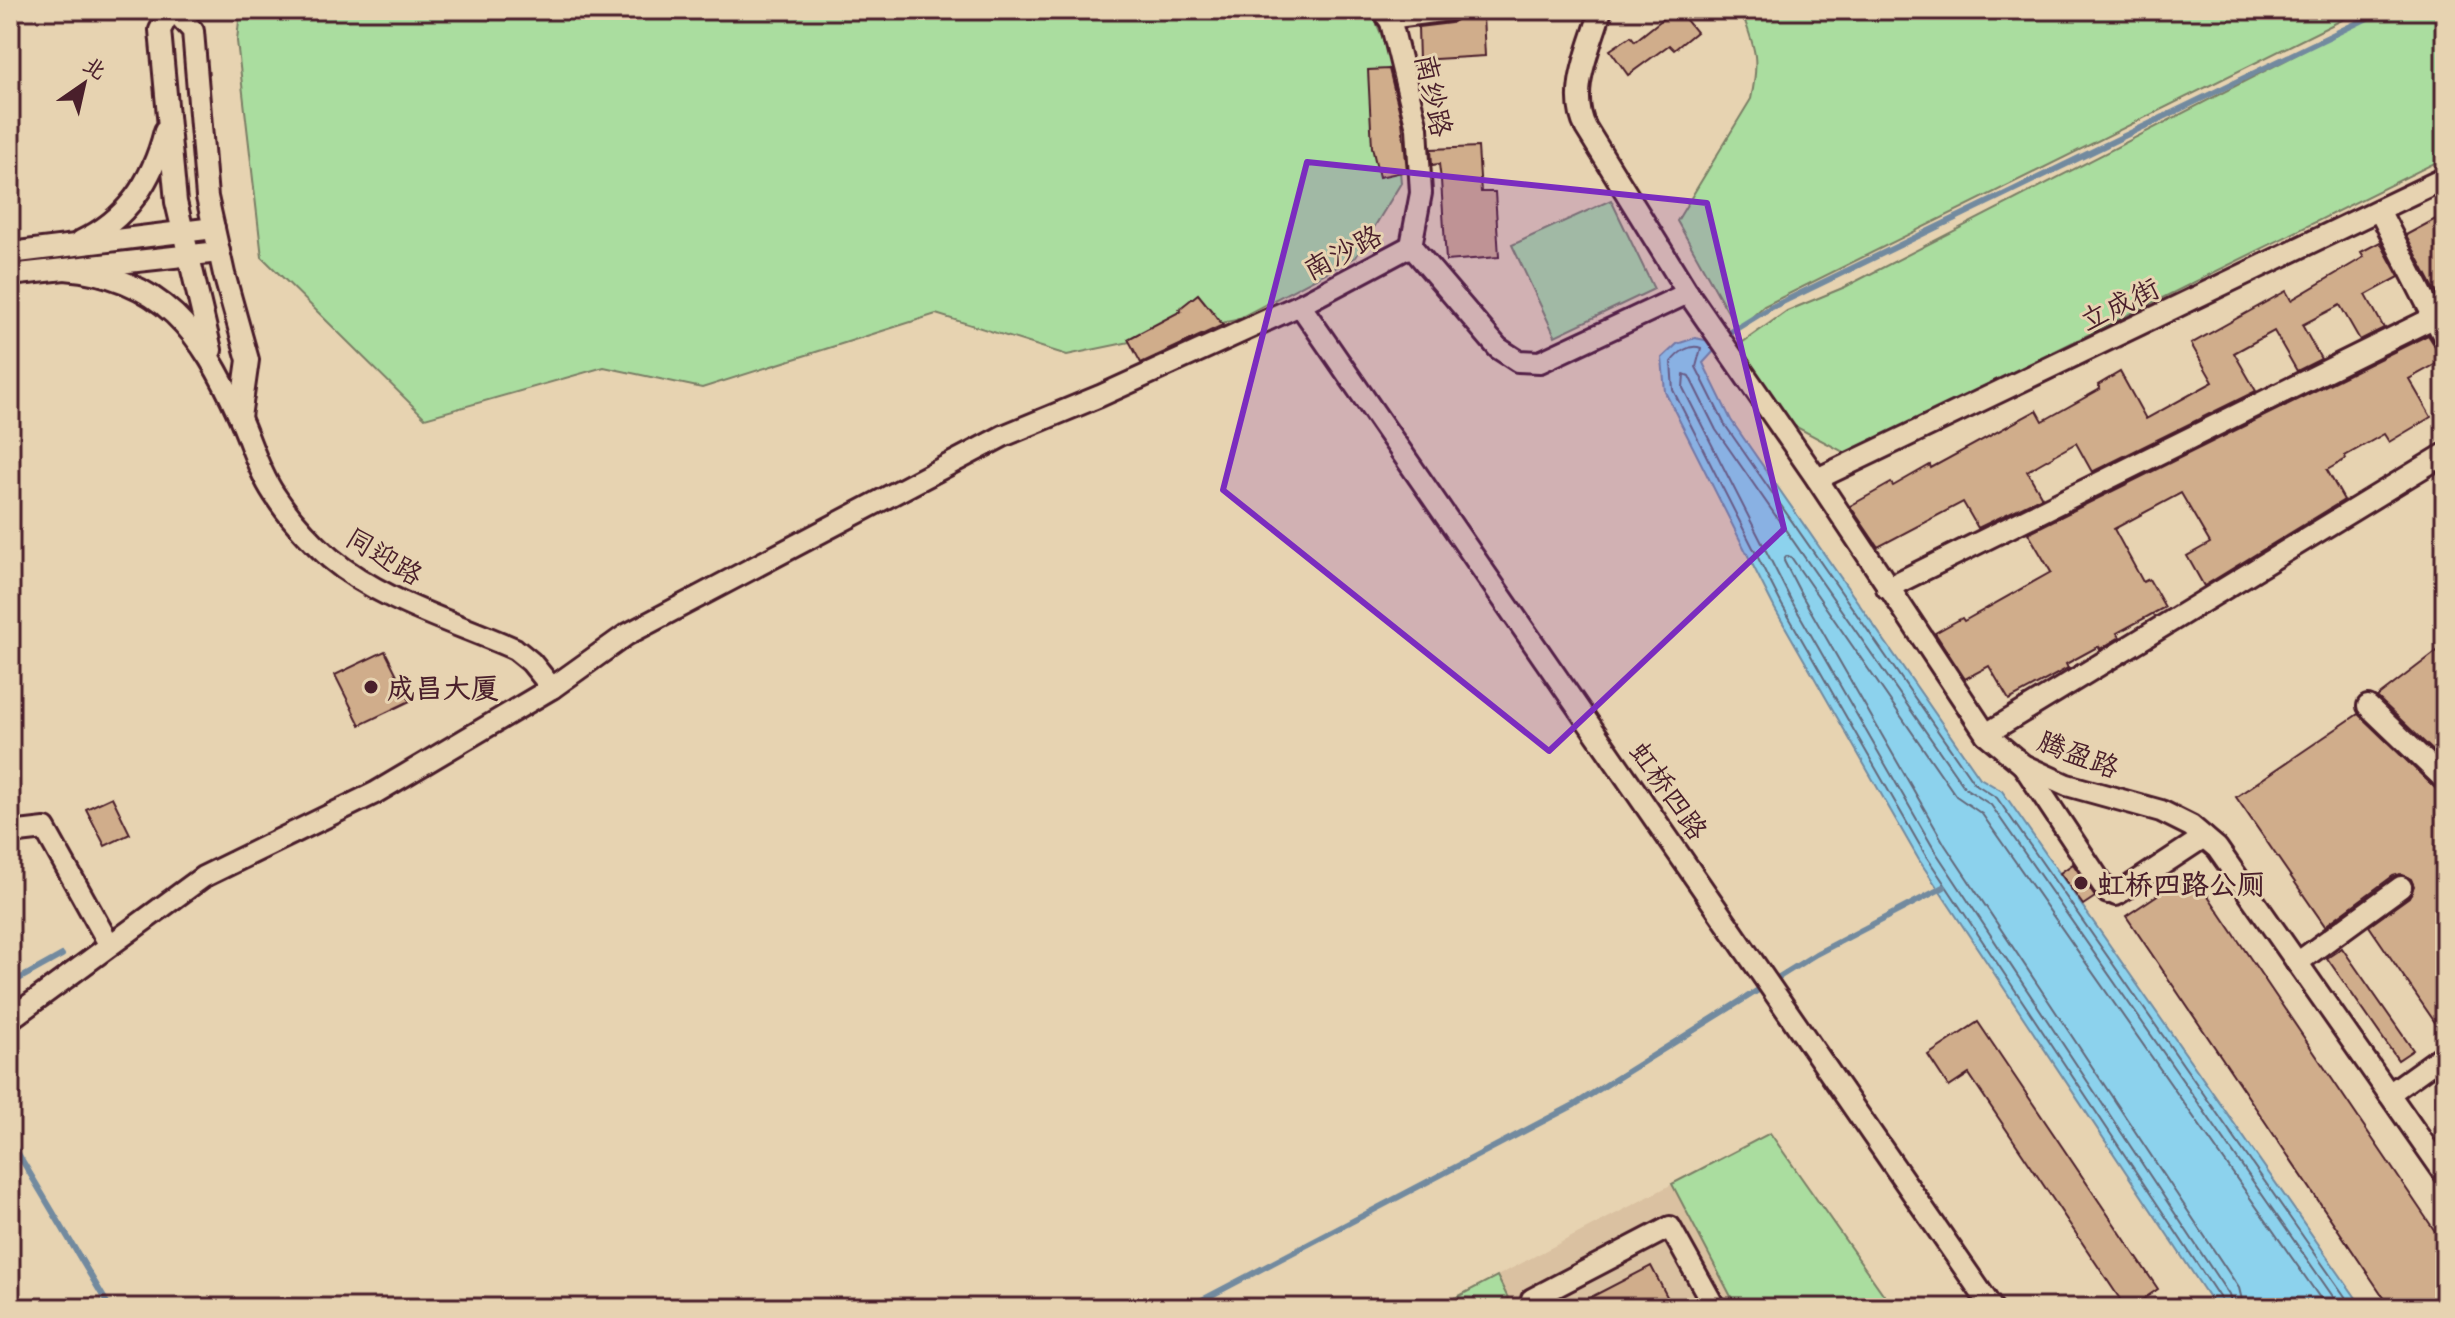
<svg xmlns="http://www.w3.org/2000/svg" width="2455" height="1318" viewBox="0 0 2455 1318" font-family="Mali,'LXGW WenKai TC',sans-serif">
	<rect width="100%" height="100%" fill="#e7d3b1"/>
	<filter id="ink" filterUnits="userSpaceOnUse"><feTurbulence type="fractalNoise" baseFrequency=".0125" numOctaves="2"/><feDisplacementMap in="SourceGraphic" scale="16" xChannelSelector="R" yChannelSelector="G"/><feConvolveMatrix kernelMatrix="1 2 1 2 8 2 1 2 1" color-interpolation-filters="sRGB"/></filter>
	<g filter="url(#ink)">
		<!-- built -->
		<polygon fill="#dac1a1" points="1770,1133 1893,1308 1436,1308"/>
		<!-- green -->
		<g fill="#aadd9f" stroke="#7a7e65" stroke-width="2">
			<polygon points="240,10 1371,10 1391,58 1401,183 1356,257 1236,320 1067,355 936,314 702,388 604,367 425,418 262,257 237,41"/>
			<path d="M1741 10H2362L1764 306 1738 330 1677 221 1751 99C1760 57 1755 49 1741 10Z"/>
			<polygon points="2383,10 2445,10 2445,158 1847,454 1787,422 1736,347 1787,311 1845,287"/>
			<polygon points="1611,200 1654,289 1555,336 1512,245"/>
			<polygon points="1770,1133 1893,1308 1737,1308 1672,1184"/>
			<polygon points="1497,1276 1513,1308 1436,1308"/>
		</g>
		<!-- water -->
		<polygon fill="#8cd2ed" stroke="#728a9f" stroke-width="2" points="1695,338 1710,341 1715,350 1703,363 1731,420 1980,778 2002,791 2363,1308 2216,1308 1919,860 1775,609 1665,392 1662,358 1677,344"/>
		<g fill="none" stroke-linecap="round" stroke-linejoin="round">
			<!-- shore -->
			<g stroke="#646779" stroke-width="2">
				<path d="M2222 1308 2221 1300 1926 856 1782 605 1673 390 1671 362C1678 353 1690 343 1701 348L1696 367 1725 425 1974 783 1997 798 2353 1308"/>
				<polyline points="2232,1308 2229,1295 1935,851 1791,600 1683,388 1684,374 1689,376 1716,430 1965,788 1991,805 2341,1308"/>
				<polyline points="2244,1308 2239,1288 1945,845 1801,594 1784,561 1786,556 1791,557 1956,796 1982,814 2327,1308"/>
			</g>
			<!-- stream -->
			<g stroke="#728a9f" stroke-width="6">
				<polyline points="1723,337 1770,308 2384,10"/>
				<polyline points="10,984 62,955"/>
				<polyline points="10,1140 110,1308"/>
				<polyline points="1187,1308 1574,1105 1816,954 1944,887"/>
			</g>
		</g>
		<!-- building -->
		<g fill="#d0ad8b" stroke="#4a1f2b" stroke-width="2">
			<polygon points="1674,10 1678,10 1696,32 1674,50 1669,45 1628,75 1610,50 1631,36 1635,41"/>
			<polygon points="1483,16 1485,56 1419,60 1418,27 1451,23 1459,17"/>
			<polygon points="1389,69 1402,121 1407,171 1379,177 1372,147 1368,70"/>
			<polygon points="1478,147 1481,192 1495,192 1499,257 1446,261 1441,180 1439,164 1432,165 1431,149"/>
			<polygon points="2445,214 2445,299 2440,300 2406,235"/>
			<polygon points="2380,242 2399,277 2366,295 2384,328 2360,340 2340,305 2302,325 2321,359 2297,371 2274,331 2234,353 2256,391 2092,472 2076,443 2027,471 2042,497 1978,528 1963,502 1878,547 1850,506 1891,483 1893,486 1930,465 1931,468 2037,410 2043,421 2100,389 2098,385 2120,372 2146,419 2213,382 2191,344 2286,291 2291,300 2364,257 2361,252"/>
			<polygon points="1198,294 1223,325 1141,363 1128,339 1181,311 1179,309"/>
			<polygon points="2428,335 2437,349 2445,352 2445,359 2409,379 2431,417 2389,442 2384,434 2345,456 2346,459 2327,470 2344,500 2204,586 2187,556 2210,543 2181,493 2114,529 2143,582 2149,579 2165,607 2117,633 2120,637 2100,649 2099,646 2066,664 2068,668 2009,700 1989,666 1965,679 1935,633 1962,618 1964,621 2051,572 2028,533"/>
			<polygon points="2445,645 2445,762 2377,697"/>
			<polygon points="385,651 410,701 360,725 335,675"/>
			<polygon points="2358,714 2436,789 2445,793 2445,1037 2369,926 2409,897 2414,886 2411,879 2400,874 2393,876 2325,926 2236,797"/>
			<polygon points="112,797 130,834 105,846 86,809"/>
			<polygon points="2073,864 2095,897 2083,905 2060,873"/>
			<polygon points="2192,872 2445,1246 2445,1308 2391,1308 2126,916"/>
			<polygon points="2342,948 2413,1050 2398,1060 2327,958"/>
			<polygon points="1978,1022 2158,1289 2130,1308 2126,1308 1969,1074 1949,1087 1928,1055"/>
			<polygon points="1651,1266 1673,1308 1570,1308"/>
		</g>
		<g fill="none" stroke-linecap="round" stroke-linejoin="round">
			<!-- minor casing -->
			<g stroke="#4a1f2b" stroke-width="26">
				<g id="minor">
					<polyline points="171,10 160,30 176,202 211,350"/>
					<polyline points="174,10 193,31 207,197 224,274 248,360 240,417"/>
					<polyline points="1388,10 1417,128 1421,193 1411,246"/>
					<path d="M1601 10C1591 46 1567 92 1586 128L1688 293 1817 479 1986 734 2023 765 2067 785 2161 811 2191 826 2217 848 2445 1174"/>
					<polyline points="1388,18 1449,10"/>
					<polyline points="2379,210 2445,339"/>
					<path d="M81 241C127 220 153 179 165 131"/>
					<polyline points="1411,246 1498,348 1518,361 1540,362 1688,293"/>
					<polyline points="10,253 214,228"/>
					<path d="M65 269C162 277 202 333 239 416 251 442 258 470 274 494 288 516 310 540 330 558 381 601 454 622 515 649L531 662 552 688"/>
					<polyline points="10,275 219,252"/>
					<polyline points="1300,305 1992,1308"/>
					<polyline points="1817,479 2445,178"/>
					<polyline points="1887,588 2445,312"/>
					<polyline points="2368,706 2445,780"/>
					<polyline points="1986,734 2445,454"/>
					<polyline points="2023,765 2108,893"/>
					<polyline points="10,833 45,829 109,944"/>
					<polyline points="2116,895 2204,837"/>
					<polyline points="2297,963 2401,887"/>
					<polyline points="10,1019 203,877 375,793 552,688 626,635 1003,436 1100,396 1300,305 1411,246"/>
					<polyline points="2389,1094 2439,1058"/>
					<polyline points="1536,1308 1532,1299 1670,1227 1715,1308"/>
				</g>
			</g>
			<!-- minor -->
			<use href="#minor" stroke="#e7d3b1" stroke-width="20"/>
		</g>
	</g>
	<!-- marked area -->
	<path fill="#7b2cbf" fill-opacity="0.2" stroke="#7b2cbf" stroke-width="6" stroke-linejoin="round" d="M1307 162 1707 203 1784 529 1549 751 1223 490Z"/>
	<!-- markers -->
	<g fill="#4a1f2b" stroke="#e7d3b1" stroke-width="3">
		<circle cx="371" cy="687" r="8"/>
		<circle cx="2081" cy="883" r="8"/>
	</g>
	<g text-anchor="middle" dominant-baseline="central" stroke-width="6" stroke-linejoin="round" paint-order="stroke">
		<!-- street labels -->
		<g font-size="28" fill="#4a1f2b" stroke="#e7d3b1">
			<text transform="translate(1435 95) rotate(78)">南纱路</text>
			<text transform="translate(1342 251) rotate(-28)">南沙路</text>
			<text transform="translate(2119 303) rotate(-26)">立成街</text>
			<text transform="translate(385 555) rotate(31)">同迎路</text>
			<text transform="translate(2079 753) rotate(21)">腾盈路</text>
			<text transform="translate(1670 790) rotate(55)">虹桥四路</text>
		</g>
		<!-- poi labels -->
		<g font-size="28" font-weight="bold" fill="#4a1f2b" stroke="#e7d3b1" text-anchor="start">
			<text x="387" y="687">成昌大厦</text>
			<text x="2097" y="883">虹桥四路公厕</text>
		</g>
	</g>
	<!-- margin -->
	<rect width="2455" height="1318" fill="none" stroke="#e7d3b1" stroke-width="40"/>
	<rect x="20" y="20" width="2415" height="1278" fill="none" stroke="#4a1f2b" stroke-width="3" filter="url(#ink)"/>
	<!-- north arrow -->
	<g transform="translate(84 84) rotate(34)" stroke="#e7d3b1" stroke-width="6" paint-order="stroke">
	<path d="M0-6L14 30L0 20L-14 30Z" fill="#4a1f2b"/>
	<text y="-12" font-size="22" font-weight="bold" text-anchor="middle" fill="#4a1f2b">北</text>
	</g>
</svg>
